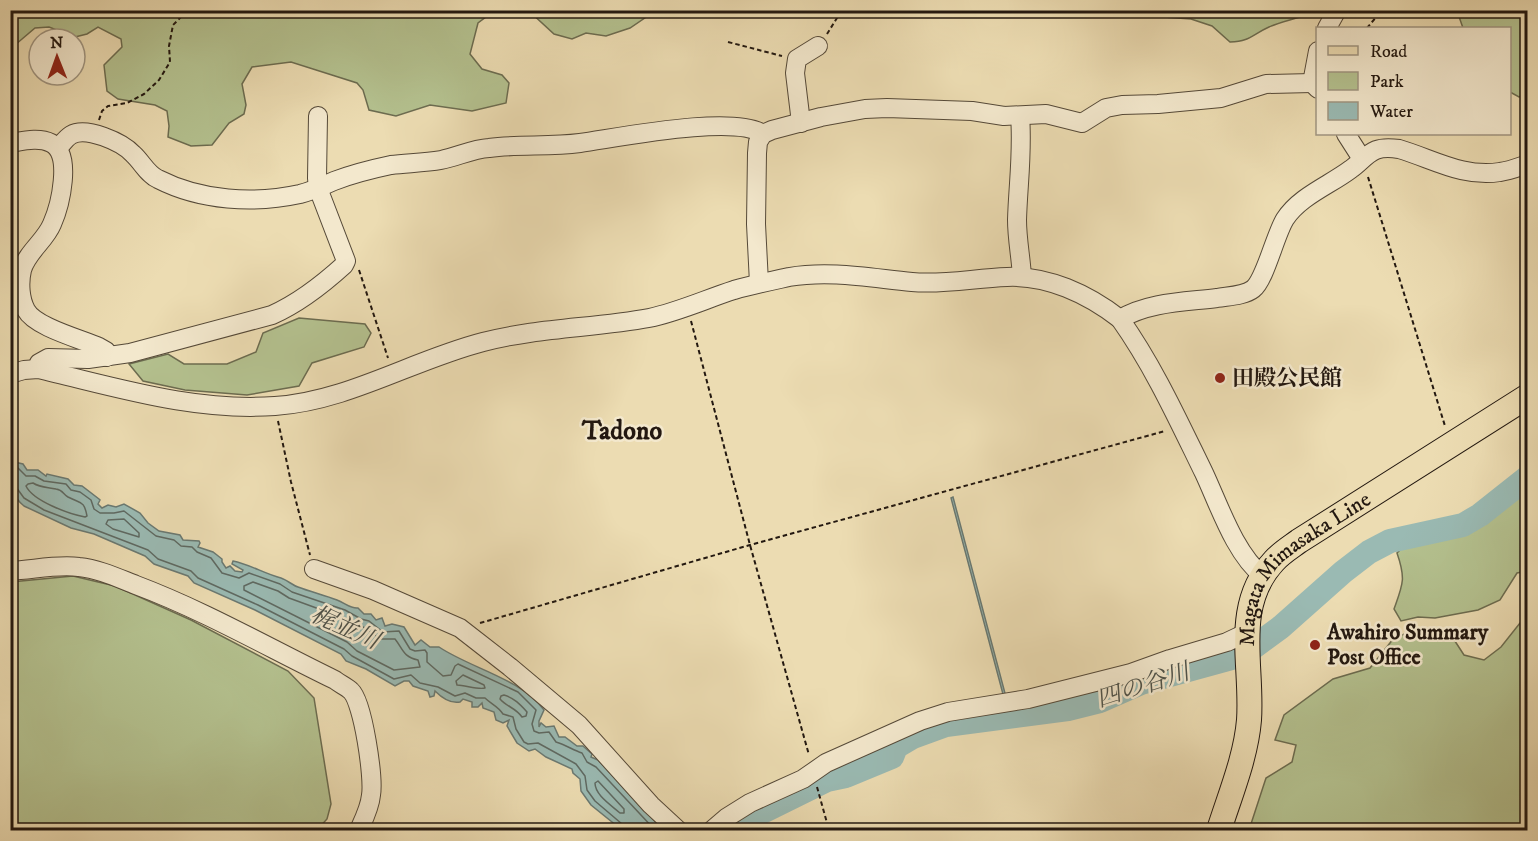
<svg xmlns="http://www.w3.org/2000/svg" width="1538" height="841" viewBox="0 0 1538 841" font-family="'IM FELL DW Pica','Noto Serif JP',serif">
	<rect width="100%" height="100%" fill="#ecdcb2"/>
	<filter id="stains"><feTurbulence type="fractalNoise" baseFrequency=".00333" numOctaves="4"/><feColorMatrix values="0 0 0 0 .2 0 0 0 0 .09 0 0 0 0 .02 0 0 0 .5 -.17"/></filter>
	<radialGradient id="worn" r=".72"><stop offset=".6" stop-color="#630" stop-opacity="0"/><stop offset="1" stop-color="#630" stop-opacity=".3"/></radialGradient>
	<!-- green -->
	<g fill="#b4c18f" stroke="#6c6c50" stroke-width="1.5">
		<polygon points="12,11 494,11 478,23 470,54 482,69 502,75 509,83 506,103 472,111 430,105 396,116 369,110 363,90 357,83 291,62 252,67 242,84 246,105 244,114 229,123 212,145 191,146 168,137 169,126 167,111 155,105 118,99 107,91 104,65 122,47 121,39 98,27 87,34 75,37 49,27 35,28 15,45 11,44"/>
		<polygon points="529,11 655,11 630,28 606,36 586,33 572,39 554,34"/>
		<path d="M1125 11 1314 10V11C1300 19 1284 20 1269 27 1251 35 1251 41 1230 42L1212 26 1191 19 1150 16Z"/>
		<polygon points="1457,11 1527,11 1527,95 1519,97 1510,92 1510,28 1463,28"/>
		<polygon points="299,318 365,324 371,333 364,347 312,363 299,386 247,395 185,390 143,381 129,364 168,354 184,364 227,364 256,352 263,333"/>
		<path d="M1527 483V571L1517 573 1500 600 1478 610 1435 618 1418 617 1401 621 1394 609C1403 584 1406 579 1397 553L1408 542 1448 535 1477 523Z"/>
		<polygon points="73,576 115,586 191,620 288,671 314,698 331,804 327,819 317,830 11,830 11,582"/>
		<polygon points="1527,617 1527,830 1249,830 1266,778 1292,762 1296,745 1275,740 1284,715 1333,679 1370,668 1394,638 1421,628 1451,635 1464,655 1484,660 1501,647 1520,623"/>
	</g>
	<!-- water -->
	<g fill="#9abab3" stroke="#6a7972" stroke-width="1.5">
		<path d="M10 461 23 464 27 470H38L46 476 47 474 68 479 74 485 82 486 99 499 100 500 98 504 102 508 108 505 116 507 124 504 140 513 148 523 159 531 180 535 183 540 199 541 200 543 198 547 213 552 222 559V562L226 568 230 566 235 571 242 572 243 570 232 564 233 561C249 564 265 574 281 578 287 580 292 585 298 587 311 592 324 595 337 600 345 603 351 609 358 608L364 614H371L376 620 382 618 385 626 392 624 404 627 415 645 421 640 430 647H439C472 669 520 678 544 710L539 721V727L541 723 546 727 554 726 559 737H565L577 746H583L592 754 591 757 598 760 663 830H622L591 805 581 791 580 779 573 773 572 769 546 757 535 749 529 751 517 743 507 726 509 720 503 723 496 720 494 712 483 708 482 703 478 707H472V702L463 699 460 702C450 704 441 697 435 691L434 696 430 697 428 691 413 686 409 681H404L395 686 366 669 346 661 341 654 255 610 194 583 188 576 154 564 145 556 94 534 71 528 24 506C9 494 11 479 10 461Z"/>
		<polygon points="953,497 1006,697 1004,698 951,498"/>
	</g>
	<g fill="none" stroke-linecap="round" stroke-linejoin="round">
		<!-- shore -->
		<g stroke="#5e6962" stroke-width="1.5">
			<path d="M10 467 18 468 26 476H35L44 481 66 484 71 490 80 492 91 500 94 509 100 513H114L124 511 156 536 174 540 181 546 192 547 197 552 211 558 222 573 239 578 249 573 280 584 292 592 345 610 361 619 369 621 383 632 399 631 410 649 415 651 425 650 427 653V662L443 676 451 675 455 666 458 664 518 692 536 710 532 724 534 731 539 733 549 732 556 742C566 745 573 750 582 753L587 762 596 767 655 830"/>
			<path d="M33 483C41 488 47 487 56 489 63 490 63 494 68 497 81 504 84 500 87 516L85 517C69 514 33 501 26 486L28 484Z"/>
			<path d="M10 486 16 487 24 498 44 510 148 550 158 559 191 571 198 578 258 605 344 649 352 656 394 679 411 675 420 683 438 687 455 696 465 693 476 698H485C491 704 498 706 503 714L513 717 516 729 524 742 528 744 538 743 576 764 585 776 587 790 595 801 622 824 625 830"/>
			<polygon points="124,519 139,533 139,537 113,529 106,524 108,520"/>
			<path d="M253 582 278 591 289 598 341 617 365 628 380 639H395C403 649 403 657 418 660L420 667 394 670 357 651 347 642 244 590V586Z"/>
			<path d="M463 675 484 685 485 688C478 690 465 685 457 685L456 681Z"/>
			<path d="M504 695C514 698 520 704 527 712L526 716 522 717C516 708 507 707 500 699L501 696Z"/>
			<path d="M598 781 624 809V813H620C611 805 595 795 595 783Z"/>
		</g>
		<!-- river -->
		<polyline stroke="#9abab3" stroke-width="24" points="730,830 736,825 827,780 846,776 892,757 896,747 913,737 946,725 1068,709 1100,701 1141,683 1243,655 1281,627 1343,572 1369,552 1390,541 1463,525 1480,515 1528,477"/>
		<!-- minor casing -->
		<g stroke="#554938" stroke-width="20">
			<g id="minor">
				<polyline points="1327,28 1337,10"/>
				<polyline points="1318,51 1312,83 1318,89"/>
				<path d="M1020 116C1023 151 1018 185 1017 220 1017 239 1021 258 1022 277"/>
				<polyline points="801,123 795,73 797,59 818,46"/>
				<polyline points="1346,134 1362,159"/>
				<path d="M10 143C23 141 39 137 51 143 73 154 60 206 52 224 45 241 27 252 22 270 19 283 20 299 26 310 35 327 81 339 99 347L106 351 107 357"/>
				<path d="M58 148C62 144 66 138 71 135 86 126 122 142 133 154 142 162 147 174 158 179 201 201 254 204 300 194 312 191 323 186 334 181 352 174 372 169 391 165 407 163 424 163 441 160 457 157 472 149 489 148 519 144 549 147 580 143 617 138 734 114 763 134"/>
				<polyline points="759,283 756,224 757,153 758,142 763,134 772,130 821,117 865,109 887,108 972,111 1004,116 1046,114 1082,123 1106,108 1122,105 1158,104 1221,98 1266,84 1312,83"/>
				<path d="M38 369 39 363 48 358 88 359 130 353 272 315C299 303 322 285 344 265L346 261 318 188 317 178 318 116"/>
				<path d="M10 374 24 370 38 369C116 387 194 412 275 406 348 401 413 360 483 342 536 328 595 328 649 318 678 312 706 299 734 290 752 285 771 281 789 277 830 270 870 278 912 282 944 285 975 278 1007 277 1047 275 1088 294 1120 319"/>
				<polyline points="314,569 373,590 460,628 510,667 579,725 651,805 678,830"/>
				<path d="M10 571C33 570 56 564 79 567 99 569 118 578 136 585 205 611 269 648 335 680 340 684 347 687 351 691 363 702 374 778 371 795 370 807 364 819 359 830"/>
				<path d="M1263 576C1235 554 1219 505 1204 473 1178 420 1154 367 1120 319 1149 302 1184 302 1217 298 1228 296 1244 296 1253 289 1265 280 1275 235 1285 219 1300 196 1330 185 1351 169 1360 163 1366 154 1376 150 1384 147 1392 148 1399 149 1433 159 1463 178 1500 172 1509 171 1519 167 1528 164"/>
				<polyline points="712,830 726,818 750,803 803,779 826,763 920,721 948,712 1028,699 1131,673 1170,659 1227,642 1246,633"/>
			</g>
		</g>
		<!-- major casing -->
		<g stroke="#231810" stroke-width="26">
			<g id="major">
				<path id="s1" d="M1219 830C1230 795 1246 757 1249 720 1253 665 1232 606 1274 561 1281 553 1291 547 1299 541L1528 396"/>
			</g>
		</g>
		<!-- path -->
		<g stroke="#231810" stroke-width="2" stroke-dasharray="4.5 3" stroke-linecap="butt">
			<polyline points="1367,28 1382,10"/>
			<polyline points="827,34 842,10"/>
			<polyline points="728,42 782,56"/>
			<polyline points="99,120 102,111 108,106 127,103 144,94 159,80 170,62 169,46 173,25 188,10"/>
			<polyline points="1368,177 1445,426"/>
			<polyline points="359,270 388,358"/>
			<polyline points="691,321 750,545 809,755"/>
			<polyline points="278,421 291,482 310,555"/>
			<polyline points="480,623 750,545 1165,431"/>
			<polyline points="817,787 829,830"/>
		</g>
		<!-- minor -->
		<use href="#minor" stroke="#f3e8cd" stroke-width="18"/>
		<!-- major -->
		<use href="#major" stroke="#ecdcb2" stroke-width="24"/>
	</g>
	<!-- markers -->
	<g fill="#8f2418" stroke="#f3e8cd" stroke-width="2">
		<circle cx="1220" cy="378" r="6"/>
		<circle cx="1315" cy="645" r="6"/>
	</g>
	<g text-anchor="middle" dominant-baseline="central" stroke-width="5" stroke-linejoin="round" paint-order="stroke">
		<!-- poi labels -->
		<g font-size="22" font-weight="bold" fill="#231810" stroke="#f3e8cd" text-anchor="start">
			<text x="1232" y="378">田殿公民館</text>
			<text x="1327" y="632">Awahiro Summary<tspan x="1327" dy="25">Post Office</tspan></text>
		</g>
		<!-- street labels -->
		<g font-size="22" fill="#231810" stroke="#f3e8cd">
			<text stroke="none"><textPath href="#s1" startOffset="291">Magata Mimasaka Line</textPath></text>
		</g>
		<!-- water labels -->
		<g font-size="24" font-style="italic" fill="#4d5149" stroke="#f3e8cd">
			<text transform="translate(345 628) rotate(24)">梶並川</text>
			<text transform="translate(1143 686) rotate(-18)">四の谷川</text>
		</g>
		<!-- quarter labels -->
		<g font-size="26" font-weight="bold" fill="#231810" stroke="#f3e8cd">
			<text x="622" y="431">Tadono</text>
		</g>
	</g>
	<!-- margin -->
	<rect width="1538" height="841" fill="none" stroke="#ecdcb2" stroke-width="36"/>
	<rect x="12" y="12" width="1514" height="817" fill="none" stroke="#231810" stroke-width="3"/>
	<rect x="18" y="18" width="1502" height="805" fill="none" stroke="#231810" stroke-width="1.5"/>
	<!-- legend -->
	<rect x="1316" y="27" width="195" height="108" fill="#f3e8cd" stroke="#a09581" stroke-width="1.5"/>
	<rect x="1328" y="46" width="30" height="9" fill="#ecdcb2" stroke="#a09581" stroke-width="1.5"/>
	<text x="1370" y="57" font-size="18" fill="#231810">Road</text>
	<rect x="1328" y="72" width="30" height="18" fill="#b4c18f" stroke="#a09581" stroke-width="1.5"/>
	<text x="1370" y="87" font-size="18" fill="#231810">Park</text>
	<rect x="1328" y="102" width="30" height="18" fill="#9abab3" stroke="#a09581" stroke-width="1.5"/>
	<text x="1370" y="117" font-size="18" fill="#231810">Water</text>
	<!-- north arrow -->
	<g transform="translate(57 57) rotate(359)"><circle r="28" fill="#f3e8cd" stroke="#a09581" stroke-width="1.5"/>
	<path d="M0-4.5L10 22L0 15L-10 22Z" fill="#8f2418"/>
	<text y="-9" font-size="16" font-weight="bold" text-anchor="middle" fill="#231810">N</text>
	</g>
	<rect width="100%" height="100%" filter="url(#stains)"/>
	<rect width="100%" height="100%" fill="url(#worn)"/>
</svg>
